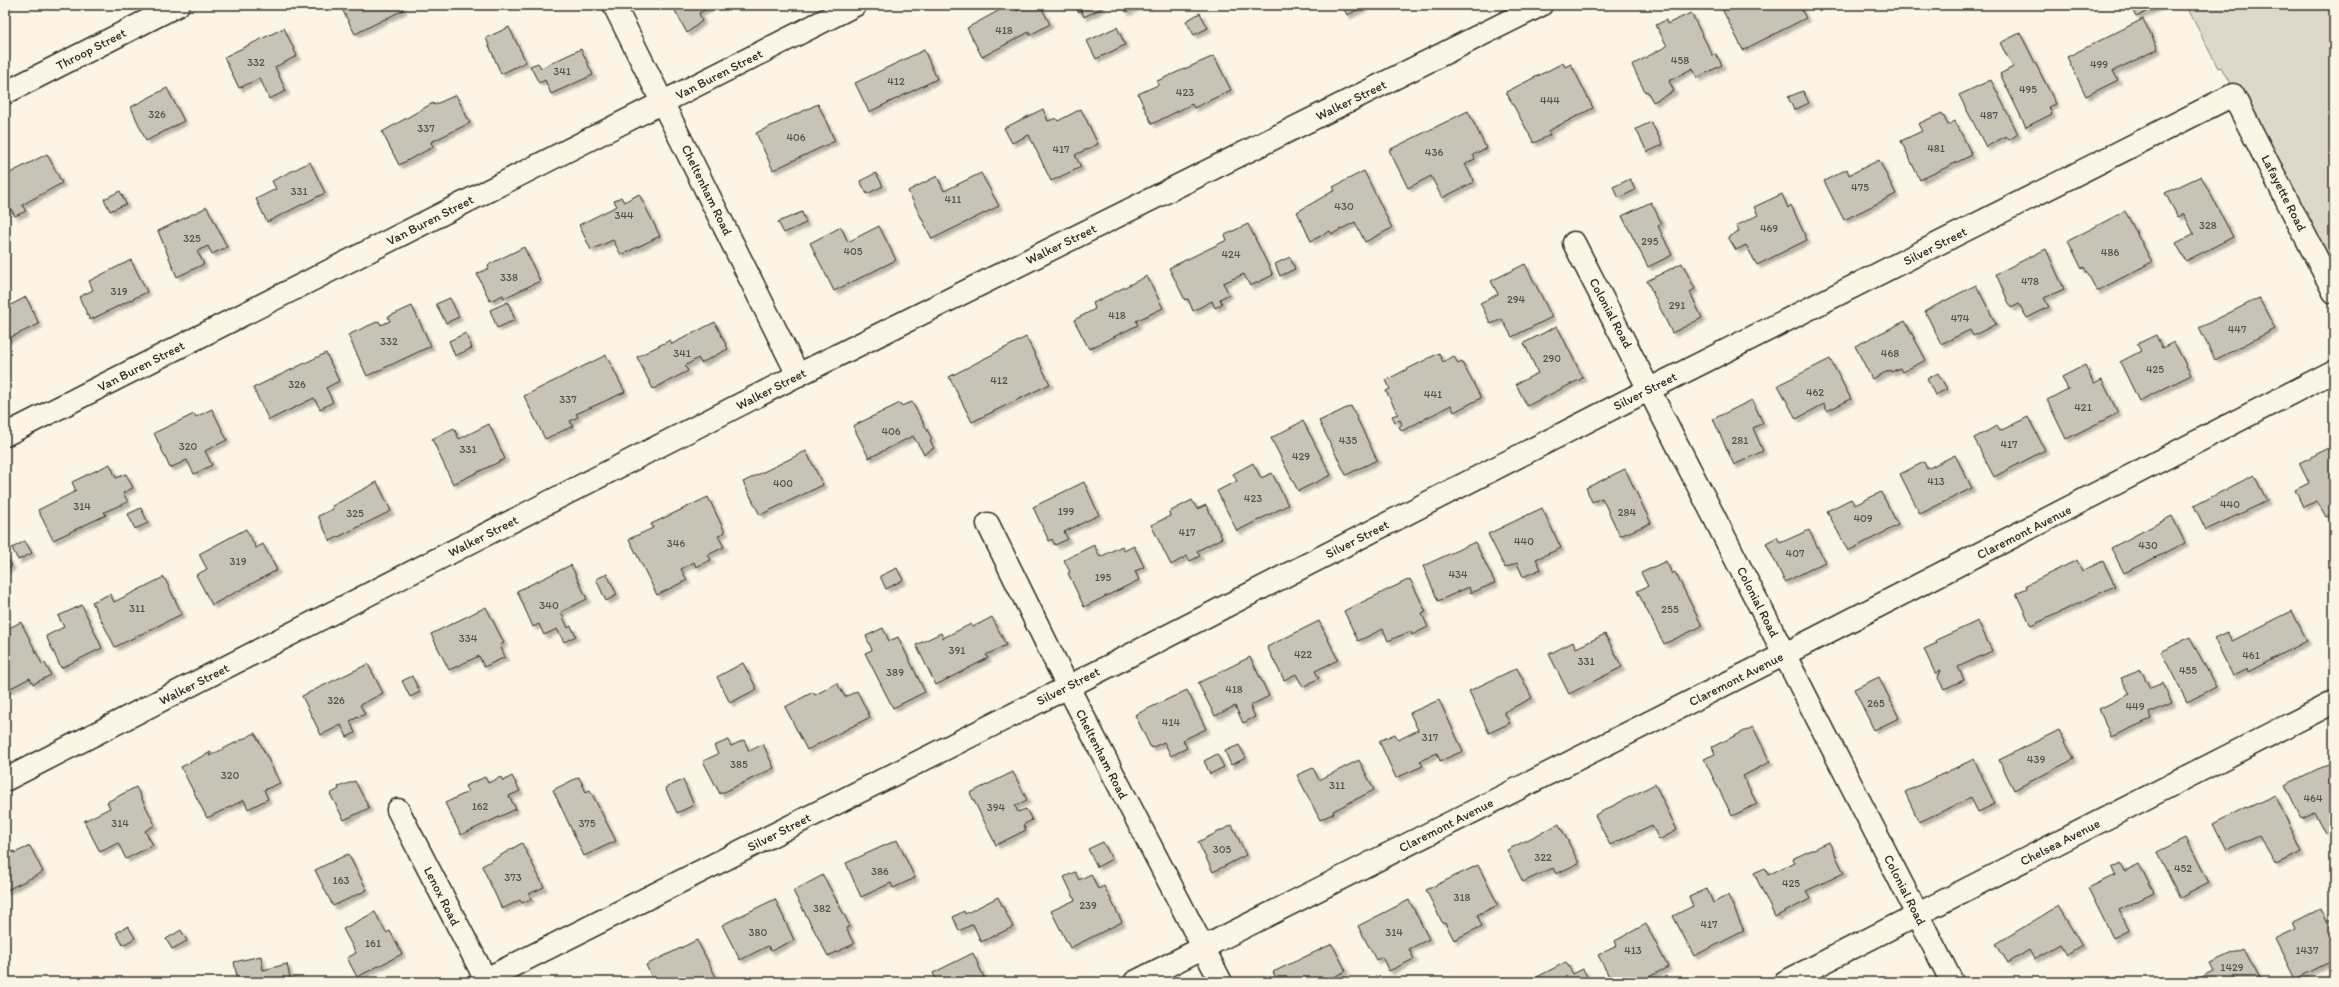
<svg xmlns="http://www.w3.org/2000/svg" width="2339" height="987" viewBox="0 0 2339 987" font-family="Itim,sans-serif">
	<defs>
		<filter id="shadow"><feDropShadow dx="3.5" dy="3.5" stdDeviation="1" flood-color="#0004"/></filter>
	</defs>
	<rect width="100%" height="100%" fill="#fcf5e5"/>
	<filter id="ink" filterUnits="userSpaceOnUse"><feTurbulence type="fractalNoise" baseFrequency=".025" numOctaves="2"/><feDisplacementMap in="SourceGraphic" scale="8" xChannelSelector="R" yChannelSelector="G"/><feConvolveMatrix kernelMatrix="1 2 1 2 8 2 1 2 1" color-interpolation-filters="sRGB"/></filter>
	<g filter="url(#ink)">
		<!-- green -->
		<polygon fill="#ded8ca" stroke="#84827a" points="2186,5 2334,5 2334,274 2221,67 2218,68"/>
		<!-- building -->
		<g fill="#c8c3b7" stroke="#2b2b2b" filter="url(#shadow)">
			<polygon points="340,5 402,5 403,10 355,34"/>
			<polygon points="672,5 714,5 699,13 702,21 687,33"/>
			<polygon points="1009,5 1014,5 1017,11 1028,5 1040,5 1050,24 1030,35 1029,32 982,57 967,28"/>
			<polygon points="1075,5 1100,5 1102,8 1084,17 1081,10 1078,12"/>
			<polygon points="1123,5 1140,5 1126,12"/>
			<polygon points="1342,5 1368,5 1347,15"/>
			<polygon points="1720,5 1799,5 1806,18 1743,50"/>
			<polygon points="2130,5 2161,5 2136,17"/>
			<polygon points="1200,13 1208,28 1194,35 1186,21"/>
			<polygon points="1691,13 1713,56 1716,54 1722,65 1697,78 1693,68 1669,81 1674,91 1653,102 1647,91 1645,92 1632,65 1667,46 1656,25 1666,20 1667,24"/>
			<polygon points="2143,19 2158,49 2113,71 2118,80 2086,96 2067,57"/>
			<polygon points="509,27 526,62 501,74 486,38"/>
			<polygon points="1117,27 1125,45 1096,59 1087,41"/>
			<polygon points="284,28 297,56 275,67 286,91 269,99 260,78 239,88 224,57"/>
			<polygon points="2020,33 2056,104 2049,107 2052,114 2026,127 2000,74 2013,67 2000,43"/>
			<polygon points="581,49 593,75 551,94 545,80 539,83 530,66 538,63 541,68"/>
			<polygon points="924,50 937,79 869,112 855,83"/>
			<polygon points="1214,56 1231,90 1194,108 1192,104 1152,124 1138,94 1158,85 1157,81"/>
			<polygon points="1563,63 1565,67 1571,64 1593,108 1548,131 1550,135 1534,143 1506,92"/>
			<polygon points="1991,80 2018,134 2009,140 2006,136 1986,147 1959,95"/>
			<polygon points="167,88 184,121 146,141 131,107"/>
			<polygon points="1803,91 1809,103 1794,110 1788,97"/>
			<polygon points="456,95 470,123 431,142 433,147 399,165 382,132 433,103 434,105"/>
			<polygon points="818,104 835,141 773,170 756,133"/>
			<polygon points="1043,109 1048,121 1056,118 1058,121 1081,109 1098,144 1075,155 1081,167 1051,181 1029,135 1012,143 1004,128"/>
			<polygon points="1468,111 1486,148 1473,155 1475,159 1465,164 1474,182 1442,198 1431,176 1408,188 1389,150"/>
			<polygon points="1942,113 1948,125 1955,121 1972,155 1920,180 1901,141 1922,131 1918,124"/>
			<polygon points="1651,122 1663,145 1647,152 1636,129"/>
			<polygon points="47,154 62,183 22,205 26,211 15,216 11,209 5,212 5,171 8,169 10,173"/>
			<polygon points="1879,160 1896,194 1844,220 1824,181 1847,169 1849,175"/>
			<polygon points="310,162 325,193 267,222 256,199 276,189 272,181"/>
			<polygon points="1364,171 1392,228 1365,242 1355,222 1332,234 1330,231 1311,241 1297,212 1335,190 1333,187"/>
			<polygon points="876,173 883,186 867,194 860,181"/>
			<polygon points="981,173 999,206 932,239 908,191 937,176 944,191"/>
			<polygon points="2201,176 2233,237 2186,261 2176,243 2194,234 2184,214 2178,217 2165,193"/>
			<polygon points="1630,179 1635,190 1619,198 1613,187"/>
			<polygon points="120,191 126,204 110,211 104,199"/>
			<polygon points="639,194 660,236 621,255 613,240 591,250 579,225 617,206 614,201 621,197 624,202"/>
			<polygon points="1782,194 1788,208 1791,205 1807,240 1757,265 1746,245 1736,250 1728,237 1739,231 1736,226 1758,215 1754,207"/>
			<polygon points="1651,202 1662,224 1658,226 1672,255 1648,267 1622,216"/>
			<polygon points="207,207 227,247 212,254 208,246 197,251 204,264 177,277 158,231"/>
			<polygon points="2125,211 2152,262 2097,291 2084,267 2082,269 2068,241"/>
			<polygon points="802,212 806,223 784,233 778,222"/>
			<polygon points="1248,224 1273,275 1250,286 1244,274 1223,283 1229,294 1220,299 1222,304 1215,308 1212,301 1193,311 1188,299 1185,300 1169,268 1227,240 1225,235"/>
			<polygon points="879,226 896,260 834,291 810,243 841,227 848,242"/>
			<polygon points="524,247 540,281 504,298 503,295 490,301 477,274 489,268 488,265"/>
			<polygon points="2046,249 2064,289 2044,298 2049,307 2027,318 2019,304 2011,308 1996,274"/>
			<polygon points="1290,257 1295,269 1280,276 1275,264"/>
			<polygon points="131,260 147,292 90,320 79,297 93,290 89,281"/>
			<polygon points="1682,263 1695,289 1690,292 1702,318 1672,333 1647,281"/>
			<polygon points="1525,264 1552,317 1512,337 1502,319 1491,324 1480,303 1498,294 1491,281"/>
			<polygon points="1147,276 1163,308 1136,321 1138,325 1089,349 1074,320 1095,309 1093,303"/>
			<polygon points="1976,285 1996,324 1973,336 1970,330 1941,344 1925,311"/>
			<polygon points="26,297 39,324 5,340 5,308"/>
			<polygon points="450,298 459,317 446,323 436,304"/>
			<polygon points="2259,298 2275,329 2215,360 2199,328"/>
			<polygon points="508,302 515,320 497,328 490,310"/>
			<polygon points="412,306 431,346 367,376 348,335 379,321 381,325 390,321 388,317"/>
			<polygon points="1905,321 1926,360 1902,372 1900,368 1891,372 1890,370 1872,379 1855,346"/>
			<polygon points="715,322 728,349 701,363 698,358 685,366 688,371 653,389 637,357 670,340 672,344"/>
			<polygon points="1557,326 1583,378 1527,406 1516,384 1538,373 1524,343"/>
			<polygon points="466,333 472,348 455,356 449,341"/>
			<polygon points="2156,335 2162,348 2174,342 2191,375 2139,401 2120,362 2141,351 2137,344"/>
			<polygon points="1026,337 1050,384 972,422 949,377"/>
			<polygon points="326,353 339,381 326,388 333,402 320,409 314,398 269,420 253,388"/>
			<polygon points="1439,353 1443,362 1454,356 1458,364 1462,362 1481,398 1454,412 1451,405 1402,431 1399,427 1402,424 1400,420 1395,422 1392,416 1398,414 1386,391 1390,389 1386,380"/>
			<polygon points="606,355 625,392 576,414 578,417 570,421 573,426 545,439 524,396"/>
			<polygon points="1830,359 1851,399 1827,411 1824,404 1796,419 1778,385"/>
			<polygon points="2085,365 2094,384 2102,380 2118,413 2066,439 2047,400 2068,389 2062,377"/>
			<polygon points="1938,373 1947,389 1935,395 1927,379"/>
			<polygon points="1752,400 1763,423 1753,428 1763,451 1734,465 1713,419"/>
			<polygon points="912,402 932,439 930,441 934,448 924,454 913,436 869,458 853,426 900,403 901,406"/>
			<polygon points="1351,406 1377,460 1346,475 1319,421"/>
			<polygon points="212,409 227,440 205,451 212,465 194,474 187,460 170,468 154,433 194,414 196,417"/>
			<polygon points="2028,417 2045,450 1994,477 1974,438 1997,426 2000,431"/>
			<polygon points="1303,421 1331,475 1298,491 1271,438"/>
			<polygon points="489,424 505,459 453,484 432,439 454,428 459,439"/>
			<polygon points="2329,448 2334,458 2334,513 2326,517 2317,501 2303,507 2295,490 2309,483 2299,463"/>
			<polygon points="806,451 823,485 760,515 743,482"/>
			<polygon points="1955,455 1972,488 1920,514 1900,474 1924,462 1927,469"/>
			<polygon points="1253,463 1261,478 1272,473 1288,505 1237,531 1217,491 1237,481 1233,474"/>
			<polygon points="110,464 116,478 126,474 133,488 123,493 128,502 104,512 106,515 53,540 38,510 76,491 72,482"/>
			<polygon points="1625,469 1651,523 1620,536 1602,498 1592,502 1586,488"/>
			<polygon points="2254,475 2267,501 2206,530 2194,506"/>
			<polygon points="377,482 391,511 330,541 318,516 333,509 332,506"/>
			<polygon points="1084,482 1099,515 1064,532 1068,539 1055,545 1052,539 1049,541 1033,507"/>
			<polygon points="1881,492 1898,525 1848,551 1827,511 1851,499 1855,505"/>
			<polygon points="708,497 725,532 718,536 724,547 708,555 711,560 696,567 694,562 681,569 687,580 657,595 629,539 653,528 651,524"/>
			<polygon points="1192,500 1197,509 1206,505 1222,538 1197,551 1200,556 1190,561 1187,556 1171,565 1151,525 1170,516 1169,512"/>
			<polygon points="141,508 148,523 135,529 128,514"/>
			<polygon points="1542,508 1561,548 1536,559 1541,569 1523,577 1517,563 1505,568 1488,534"/>
			<polygon points="2172,516 2185,543 2124,573 2111,548"/>
			<polygon points="246,529 256,548 263,544 277,570 212,605 196,575 207,569 199,554"/>
			<polygon points="1809,530 1825,562 1785,582 1766,543 1777,537 1780,543"/>
			<polygon points="25,541 32,553 18,560 12,548"/>
			<polygon points="1475,542 1495,583 1471,593 1469,587 1438,601 1423,566"/>
			<polygon points="1094,545 1100,557 1122,546 1124,551 1134,546 1144,567 1135,571 1139,580 1084,607 1068,573 1070,572 1064,560"/>
			<polygon points="5,554 12,566 5,570"/>
			<polygon points="2077,560 2082,571 2103,561 2115,586 2031,626 2016,593 2027,588 2026,585"/>
			<polygon points="1666,561 1672,574 1675,572 1702,626 1664,644 1637,591 1648,586 1641,573"/>
			<polygon points="571,565 587,599 561,612 568,628 571,626 576,636 564,642 557,629 544,635 539,624 533,627 517,591"/>
			<polygon points="897,568 903,580 886,589 880,576"/>
			<polygon points="607,574 617,595 606,601 596,579"/>
			<polygon points="164,577 182,614 115,647 92,602 110,594 114,602"/>
			<polygon points="1410,579 1426,612 1422,614 1428,627 1412,635 1411,631 1388,641 1383,629 1358,641 1344,611"/>
			<polygon points="82,605 102,648 61,668 46,636 64,627 58,616"/>
			<polygon points="486,607 504,643 500,645 505,657 484,667 479,656 449,670 431,634"/>
			<polygon points="2292,611 2307,641 2248,672 2247,669 2233,676 2214,638 2227,632 2232,641"/>
			<polygon points="992,617 1006,645 986,655 988,658 936,685 916,645 941,633 943,638 971,624 973,627"/>
			<polygon points="1319,621 1338,660 1315,671 1319,678 1303,687 1296,674 1284,680 1267,647"/>
			<polygon points="1978,621 1992,651 1958,667 1964,680 1944,689 1938,678 1941,670 1935,673 1924,649 1937,643 1936,640"/>
			<polygon points="21,622 42,664 45,663 51,675 33,684 30,678 5,691 5,630"/>
			<polygon points="883,628 889,641 898,637 925,692 893,708 865,653 872,650 866,636"/>
			<polygon points="1605,634 1622,667 1569,694 1549,654 1573,642 1576,648"/>
			<polygon points="2190,637 2216,687 2187,702 2161,652"/>
			<polygon points="1250,657 1269,696 1250,706 1255,717 1243,723 1235,706 1215,716 1198,683"/>
			<polygon points="743,663 757,689 730,703 717,677"/>
			<polygon points="368,664 383,693 360,705 365,714 350,721 355,733 347,737 341,725 321,735 302,696"/>
			<polygon points="1517,668 1532,698 1504,712 1510,723 1489,733 1469,691"/>
			<polygon points="2141,670 2150,688 2163,683 2172,703 2149,713 2151,719 2111,737 2099,709 2130,694 2121,678"/>
			<polygon points="412,676 420,692 410,697 402,681"/>
			<polygon points="1879,677 1899,718 1874,730 1854,689"/>
			<polygon points="837,683 845,697 857,691 870,717 807,750 785,707 813,692 815,695"/>
			<polygon points="1187,690 1206,729 1183,740 1187,748 1171,756 1164,742 1151,748 1135,715"/>
			<polygon points="1439,700 1463,751 1440,761 1437,753 1420,761 1423,766 1396,778 1379,741 1395,734 1398,740 1418,730 1410,713"/>
			<polygon points="1753,727 1770,762 1743,776 1757,804 1732,816 1704,759 1715,754 1712,747"/>
			<polygon points="2059,730 2074,759 2014,790 1999,760"/>
			<polygon points="255,733 280,783 264,790 268,799 248,809 244,800 207,818 181,767 211,752 209,756"/>
			<polygon points="728,740 731,746 744,740 749,751 763,744 774,768 720,794 703,761 718,754 714,746"/>
			<polygon points="1239,745 1246,758 1231,765 1225,751"/>
			<polygon points="1217,754 1224,767 1210,774 1204,761"/>
			<polygon points="1974,759 1995,804 1978,812 1971,798 1919,822 1905,792"/>
			<polygon points="1359,760 1374,790 1333,811 1334,813 1320,820 1297,775 1313,768 1319,780"/>
			<polygon points="2334,761 2334,829 2325,833 2314,812 2301,818 2285,785"/>
			<polygon points="1013,772 1027,800 1015,806 1018,812 1026,809 1032,820 1023,825 1026,830 996,845 970,793"/>
			<polygon points="512,776 520,791 509,796 516,809 461,835 445,803 468,792 465,786 485,777 488,783 501,777 503,781"/>
			<polygon points="579,777 586,792 590,790 616,841 584,856 553,790"/>
			<polygon points="683,780 694,805 677,813 665,788"/>
			<polygon points="355,781 369,808 344,820 330,794 339,789 338,787"/>
			<polygon points="1655,784 1677,830 1659,840 1652,825 1610,845 1595,815"/>
			<polygon points="136,787 155,825 145,831 153,845 126,859 118,843 100,852 84,821 110,808 107,802"/>
			<polygon points="2275,795 2302,852 2276,864 2259,835 2226,850 2213,824 2246,807 2247,808"/>
			<polygon points="1559,824 1579,863 1556,874 1553,868 1523,882 1507,850"/>
			<polygon points="1232,825 1246,855 1213,872 1198,842"/>
			<polygon points="2186,838 2209,883 2180,898 2157,852"/>
			<polygon points="897,840 915,878 893,888 891,883 861,897 846,863"/>
			<polygon points="1103,842 1112,859 1097,867 1088,849"/>
			<polygon points="1829,842 1844,873 1806,891 1810,899 1775,917 1754,873 1765,868 1768,875 1794,862 1792,859"/>
			<polygon points="522,843 544,887 529,894 531,899 522,903 520,900 502,909 482,866"/>
			<polygon points="30,846 43,872 5,891 5,855 14,851 14,853"/>
			<polygon points="348,854 367,890 333,906 315,870"/>
			<polygon points="2121,863 2125,871 2139,864 2154,893 2119,910 2129,930 2113,938 2088,888 2115,875 2112,868"/>
			<polygon points="1478,865 1498,905 1477,915 1482,926 1454,940 1445,923 1443,924 1426,890"/>
			<polygon points="1075,872 1079,880 1091,874 1098,889 1104,886 1122,922 1070,948 1051,911 1075,900 1064,877"/>
			<polygon points="823,875 850,926 846,928 854,944 828,956 793,891"/>
			<polygon points="1707,889 1713,903 1728,895 1744,931 1694,956 1673,916 1693,906 1689,897"/>
			<polygon points="998,897 1013,927 981,942 973,924 959,931 953,917 964,911 965,914"/>
			<polygon points="775,899 794,940 771,951 768,946 740,960 722,925"/>
			<polygon points="1409,900 1429,939 1409,949 1414,959 1389,971 1382,957 1376,960 1358,926"/>
			<polygon points="2058,906 2082,946 2067,955 2060,944 2034,959 2029,950 2008,963 1996,944"/>
			<polygon points="2321,908 2327,921 2330,919 2334,927 2334,960 2295,979 2275,939 2296,929 2293,922"/>
			<polygon points="375,912 386,933 390,931 402,954 357,977 347,958 356,953 343,929"/>
			<polygon points="1646,924 1668,967 1639,982 1612,982 1598,955 1617,946 1615,941"/>
			<polygon points="128,926 135,938 123,945 116,933"/>
			<polygon points="181,930 187,941 172,949 166,939"/>
			<polygon points="697,940 717,979 711,982 654,982 646,965"/>
			<polygon points="1332,944 1346,971 1323,982 1278,982 1273,972"/>
			<polygon points="2243,948 2261,982 2196,982 2195,980 2214,971 2210,963"/>
			<polygon points="973,953 986,982 937,982 933,973"/>
			<polygon points="261,956 263,970 287,964 291,982 238,982 234,962"/>
			<polygon points="1566,962 1573,974 1583,969 1590,982 1539,982 1537,977"/>
			<polygon points="1887,976 1890,982 1875,982"/>
		</g>
		<g fill="none" stroke-linecap="round" stroke-linejoin="round">
			<!-- street casing -->
			<g stroke="#2b2b2b" stroke-width="25">
				<g id="street">
					<polyline points="614,5 798,375"/>
					<polyline points="5,93 178,5"/>
					<polyline points="1574,243 1952,982"/>
					<polyline points="5,435 855,5"/>
					<polyline points="988,524 1068,687 1221,982"/>
					<polyline points="5,780 798,375 1541,5"/>
					<polyline points="398,810 487,982"/>
					<polyline points="480,982 1068,687 1650,389 2233,95 2334,292"/>
					<polyline points="1135,982 1785,654 2334,371"/>
					<polyline points="1785,982 2334,702"/>
				</g>
			</g>
			<!-- street -->
			<use href="#street" stroke="#fcf5e5" stroke-width="22"/>
		</g>
	</g>
	<g text-anchor="middle" dominant-baseline="central" stroke-width="3" stroke-linejoin="round" paint-order="stroke">
		<!-- number labels -->
		<g font-size="11" fill="#52514e">
			<text x="1004" y="30">418</text>
			<text x="1680" y="60">458</text>
			<text x="256" y="62">332</text>
			<text x="2099" y="64">499</text>
			<text x="562" y="71">341</text>
			<text x="896" y="81">412</text>
			<text x="2028" y="89">495</text>
			<text x="1185" y="92">423</text>
			<text x="1550" y="100">444</text>
			<text x="157" y="114">326</text>
			<text x="1989" y="115">487</text>
			<text x="426" y="128">337</text>
			<text x="796" y="137">406</text>
			<text x="1936" y="148">481</text>
			<text x="1061" y="149">417</text>
			<text x="1434" y="152">436</text>
			<text x="1860" y="187">475</text>
			<text x="299" y="191">331</text>
			<text x="953" y="199">411</text>
			<text x="1344" y="206">430</text>
			<text x="624" y="215">344</text>
			<text x="2208" y="225">328</text>
			<text x="1769" y="228">469</text>
			<text x="192" y="238">325</text>
			<text x="1650" y="241">295</text>
			<text x="853" y="251">405</text>
			<text x="2110" y="252">486</text>
			<text x="1231" y="254">424</text>
			<text x="509" y="277">338</text>
			<text x="2030" y="281">478</text>
			<text x="119" y="291">319</text>
			<text x="1516" y="299">294</text>
			<text x="1677" y="305">291</text>
			<text x="1117" y="315">418</text>
			<text x="1960" y="318">474</text>
			<text x="2237" y="329">447</text>
			<text x="389" y="341">332</text>
			<text x="682" y="353">341</text>
			<text x="1890" y="353">468</text>
			<text x="1552" y="358">290</text>
			<text x="2155" y="369">425</text>
			<text x="999" y="380">412</text>
			<text x="297" y="384">326</text>
			<text x="1815" y="392">462</text>
			<text x="1433" y="394">441</text>
			<text x="568" y="399">337</text>
			<text x="2083" y="407">421</text>
			<text x="891" y="431">406</text>
			<text x="1348" y="440">435</text>
			<text x="1740" y="440">281</text>
			<text x="2009" y="444">417</text>
			<text x="188" y="446">320</text>
			<text x="468" y="449">331</text>
			<text x="1301" y="456">429</text>
			<text x="1936" y="481">413</text>
			<text x="783" y="483">400</text>
			<text x="1253" y="498">423</text>
			<text x="2230" y="504">440</text>
			<text x="82" y="506">314</text>
			<text x="1066" y="511">199</text>
			<text x="1627" y="512">284</text>
			<text x="355" y="513">325</text>
			<text x="1863" y="518">409</text>
			<text x="1187" y="532">417</text>
			<text x="1524" y="541">440</text>
			<text x="676" y="543">346</text>
			<text x="2148" y="545">430</text>
			<text x="1795" y="553">407</text>
			<text x="238" y="561">319</text>
			<text x="1458" y="574">434</text>
			<text x="1103" y="577">195</text>
			<text x="549" y="605">340</text>
			<text x="137" y="608">311</text>
			<text x="1670" y="609">255</text>
			<text x="468" y="638">334</text>
			<text x="957" y="650">391</text>
			<text x="1303" y="654">422</text>
			<text x="2251" y="655">461</text>
			<text x="1586" y="661">331</text>
			<text x="2188" y="670">455</text>
			<text x="895" y="672">389</text>
			<text x="1234" y="689">418</text>
			<text x="336" y="700">326</text>
			<text x="1876" y="703">265</text>
			<text x="2135" y="706">449</text>
			<text x="1171" y="722">414</text>
			<text x="1430" y="737">317</text>
			<text x="2036" y="759">439</text>
			<text x="739" y="764">385</text>
			<text x="230" y="775">320</text>
			<text x="1337" y="785">311</text>
			<text x="2313" y="798">464</text>
			<text x="480" y="806">162</text>
			<text x="996" y="807">394</text>
			<text x="120" y="823">314</text>
			<text x="587" y="823">375</text>
			<text x="1222" y="849">305</text>
			<text x="1543" y="857">322</text>
			<text x="2183" y="868">452</text>
			<text x="880" y="871">386</text>
			<text x="513" y="877">373</text>
			<text x="341" y="880">163</text>
			<text x="1791" y="883">425</text>
			<text x="1462" y="897">318</text>
			<text x="1088" y="905">239</text>
			<text x="822" y="908">382</text>
			<text x="1709" y="924">417</text>
			<text x="758" y="932">380</text>
			<text x="1394" y="932">314</text>
			<text x="373" y="943">161</text>
			<text x="1633" y="950">413</text>
			<text x="2307" y="950">1437</text>
			<text x="2232" y="967">1429</text>
		</g>
		<!-- street labels -->
		<g font-size="13" fill="#2b2b2b" stroke="#fcf5e5">
			<text transform="translate(91 49) rotate(-27)">Throop Street</text>
			<text transform="translate(719 74) rotate(-27)">Van Buren Street</text>
			<text transform="translate(1351 100) rotate(-26)">Walker Street</text>
			<text transform="translate(707 190) rotate(64)">Cheltenham Road</text>
			<text transform="translate(2284 193) rotate(63)">Lafayette Road</text>
			<text transform="translate(430 220) rotate(-27)">Van Buren Street</text>
			<text transform="translate(1061 244) rotate(-26)">Walker Street</text>
			<text transform="translate(1935 246) rotate(-27)">Silver Street</text>
			<text transform="translate(1611 313) rotate(62)">Colonial Road</text>
			<text transform="translate(141 366) rotate(-27)">Van Buren Street</text>
			<text transform="translate(771 389) rotate(-27)">Walker Street</text>
			<text transform="translate(1645 391) rotate(-27)">Silver Street</text>
			<text transform="translate(2024 532) rotate(-27)">Claremont Avenue</text>
			<text transform="translate(483 536) rotate(-27)">Walker Street</text>
			<text transform="translate(1357 539) rotate(-27)">Silver Street</text>
			<text transform="translate(1758 602) rotate(63)">Colonial Road</text>
			<text transform="translate(1736 679) rotate(-27)">Claremont Avenue</text>
			<text transform="translate(194 684) rotate(-27)">Walker Street</text>
			<text transform="translate(1068 686) rotate(-27)">Silver Street</text>
			<text transform="translate(1102 754) rotate(63)">Cheltenham Road</text>
			<text transform="translate(1446 825) rotate(-27)">Claremont Avenue</text>
			<text transform="translate(779 832) rotate(-27)">Silver Street</text>
			<text transform="translate(2060 842) rotate(-27)">Chelsea Avenue</text>
			<text transform="translate(1905 890) rotate(63)">Colonial Road</text>
			<text transform="translate(442 896) rotate(63)">Lenox Road</text>
		</g>
	</g>
	<!-- margin -->
	<rect width="2339" height="987" fill="none" stroke="#fcf5e5" stroke-width="20"/>
	<rect x="10" y="10" width="2319" height="967" fill="none" stroke="#2b2b2b" stroke-width="1.5" filter="url(#ink)"/>
</svg>
